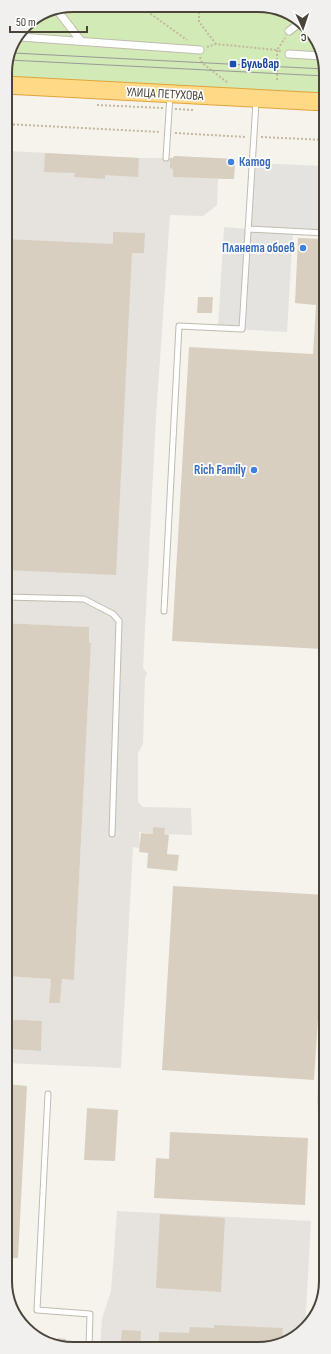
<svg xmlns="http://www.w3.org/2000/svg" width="331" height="1354" viewBox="0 0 331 1354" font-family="'Sofia Sans Condensed',sans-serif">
	<rect width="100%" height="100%" fill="#f6f3ec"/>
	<!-- industrial -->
	<g fill="#e6e2dd">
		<polygon points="10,151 139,158 173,158 174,156 235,159 234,179 218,179 217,205 203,216 170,215 156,417 143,668 147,673 145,678 143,744 138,753 138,802 143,807 191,808 192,835 164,834 164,828 153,828 153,834 139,832 140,848 133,847 121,1068 6,1063 6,1049 41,1051 42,1021 6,1019 5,976 51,979 50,1003 60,1003 62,979 74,979 91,643 89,643 89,627 5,623 5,196 8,196"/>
		<polygon points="326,897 326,1106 317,1105"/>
		<polygon points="117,1211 311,1221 305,1328 267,1348 100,1348 102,1319 111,1291"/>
	</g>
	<!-- green -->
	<polygon fill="#d2eab5" points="275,7 309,28 325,64 325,96 5,79 5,69 25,25 47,10"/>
	<!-- parking -->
	<polygon fill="#e5e3e0" points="252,163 325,166 325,233 293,231 287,332 218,328 224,227 248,229"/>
	<!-- building -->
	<g fill="#d8cfc1">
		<polygon points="45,153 139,158 138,177 105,175 105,179 74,177 75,173 44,172"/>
		<polygon points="174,156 235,159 234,179 173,177 173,169 170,168 170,158 173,158"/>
		<polygon points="113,232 145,233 144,253 132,253 116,575 5,570 5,239 113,244"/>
		<polygon points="298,238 325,239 325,312 323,355 326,355 326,585 322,649 172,641 189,347 313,354 316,305 295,303"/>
		<polygon points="198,297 213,297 212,313 197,313"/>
		<polygon points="5,623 89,627 89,643 91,643 74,980 62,979 60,1003 49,1003 51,979 5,976"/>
		<polygon points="153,827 165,828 164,834 169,835 167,854 179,855 177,871 147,868 148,853 139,852 141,833 153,834"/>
		<polygon points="173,886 326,895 314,1080 162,1070"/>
		<polygon points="6,1019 42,1021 41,1051 6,1049"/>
		<polygon points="6,1084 27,1086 18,1258 6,1258"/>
		<polygon points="87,1108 118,1110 115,1161 84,1160"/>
		<polygon points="170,1132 308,1138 305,1205 154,1198 156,1158 169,1159"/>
		<polygon points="160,1214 225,1218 221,1292 156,1288"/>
		<polygon points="214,1325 283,1328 282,1340 267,1348 159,1348 159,1332 189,1333 190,1327 214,1328"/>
		<polygon points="122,1330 141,1331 140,1348 120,1348"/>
		<polygon points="58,1338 66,1339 65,1348 58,1346"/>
	</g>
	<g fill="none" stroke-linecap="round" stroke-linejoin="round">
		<!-- service casing -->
		<g stroke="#c2bbae" stroke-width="7">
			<g id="service">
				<polyline points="166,158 170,95"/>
				<polyline points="248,229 325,233"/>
				<polyline points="5,597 84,599 113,614 119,621 112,834"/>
				<polyline points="164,611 179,326 242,329 256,102"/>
				<polyline points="48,1094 37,1310 90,1314 89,1348"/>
			</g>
		</g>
		<!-- pedestrian casing -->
		<g stroke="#c2bbae" stroke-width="9">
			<g id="pedestrian">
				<polyline points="57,10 81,41"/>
				<polyline points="289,31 300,23"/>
				<polyline points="20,37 200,50"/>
				<polyline points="289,54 322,56"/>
			</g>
		</g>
		<!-- trunk casing -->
		<g stroke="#e0a43c" stroke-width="19">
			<polyline id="trunk" points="5,85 325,102"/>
		</g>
		<!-- path -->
		<g stroke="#c4b79f" stroke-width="2" stroke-dasharray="2 2" stroke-linecap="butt">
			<polyline points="199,8 199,22 216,44"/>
			<polyline points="144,9 187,40"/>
			<polyline points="207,47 216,44 277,50 285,38"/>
			<polyline points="200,57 202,63 228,83"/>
			<polyline points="277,80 277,50 282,52"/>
			<polyline points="97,105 163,108"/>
			<polyline points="175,109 193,110"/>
			<polyline points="5,124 160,132"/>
			<polyline points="175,133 246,137"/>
			<polyline points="261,137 325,140"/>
		</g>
		<!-- service -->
		<use href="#service" stroke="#fff" stroke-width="5"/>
		<!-- pedestrian -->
		<use href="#pedestrian" stroke="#fff" stroke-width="7"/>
		<!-- trunk -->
		<use href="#trunk" stroke="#ffd985" stroke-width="17"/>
		<!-- tram -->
		<g stroke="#9a9a9a" stroke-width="1">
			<polyline points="13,53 325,69"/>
			<polyline points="9,60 325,76"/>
		</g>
	</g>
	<!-- markers -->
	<rect fill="#1a4fb4" stroke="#fff" stroke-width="1.5" x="229" y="60" width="8" height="8" rx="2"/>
	<g fill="#3f7fe0" stroke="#fff" stroke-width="1.5">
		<circle cx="231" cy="162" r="4"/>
		<circle cx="303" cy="248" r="4"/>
		<circle cx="254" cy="470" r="4"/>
	</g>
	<g text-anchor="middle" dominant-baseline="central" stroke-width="3.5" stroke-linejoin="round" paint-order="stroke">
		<!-- transit labels -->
		<g font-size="13" font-weight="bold" fill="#164399" stroke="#fff" text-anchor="start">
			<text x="241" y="64">Бульвар</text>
		</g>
		<!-- street labels -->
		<g font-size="13" fill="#4b4439" stroke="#fff">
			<text transform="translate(165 94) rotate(3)">УЛИЦА ПЕТУХОВА</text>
		</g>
		<!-- shop labels -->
		<g font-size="13" font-weight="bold" fill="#366cbe" stroke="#fff" text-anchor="end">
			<text x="239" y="162" text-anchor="start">Катод</text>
			<text x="295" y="248">Планета обоев</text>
			<text x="246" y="470">Rich Family</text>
		</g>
	</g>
	<!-- crop -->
	<path d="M0 0H331V1354H0ZM73 12H258A61 61 0 0 1 319 73V1281A61 61 0 0 1 258 1342H73A61 61 0 0 1 12 1281V73A61 61 0 0 1 73 12Z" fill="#f1f0ef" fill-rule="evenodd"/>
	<path fill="none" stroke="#4b4439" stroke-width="2" d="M73 12H258A61 61 0 0 1 319 73V1281A61 61 0 0 1 258 1342H73A61 61 0 0 1 12 1281V73A61 61 0 0 1 73 12Z"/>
	<!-- north arrow -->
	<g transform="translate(303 28) rotate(177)" stroke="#ffffff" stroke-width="3" paint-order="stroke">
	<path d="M0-3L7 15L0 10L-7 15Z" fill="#4b4439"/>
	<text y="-6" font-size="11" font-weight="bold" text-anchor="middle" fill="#4b4439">С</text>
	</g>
	<!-- scale -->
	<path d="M10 26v6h77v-6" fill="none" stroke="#4b4439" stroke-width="2"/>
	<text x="16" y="26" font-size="12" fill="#4b4439" stroke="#ffffff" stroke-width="3" paint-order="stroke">50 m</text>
</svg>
